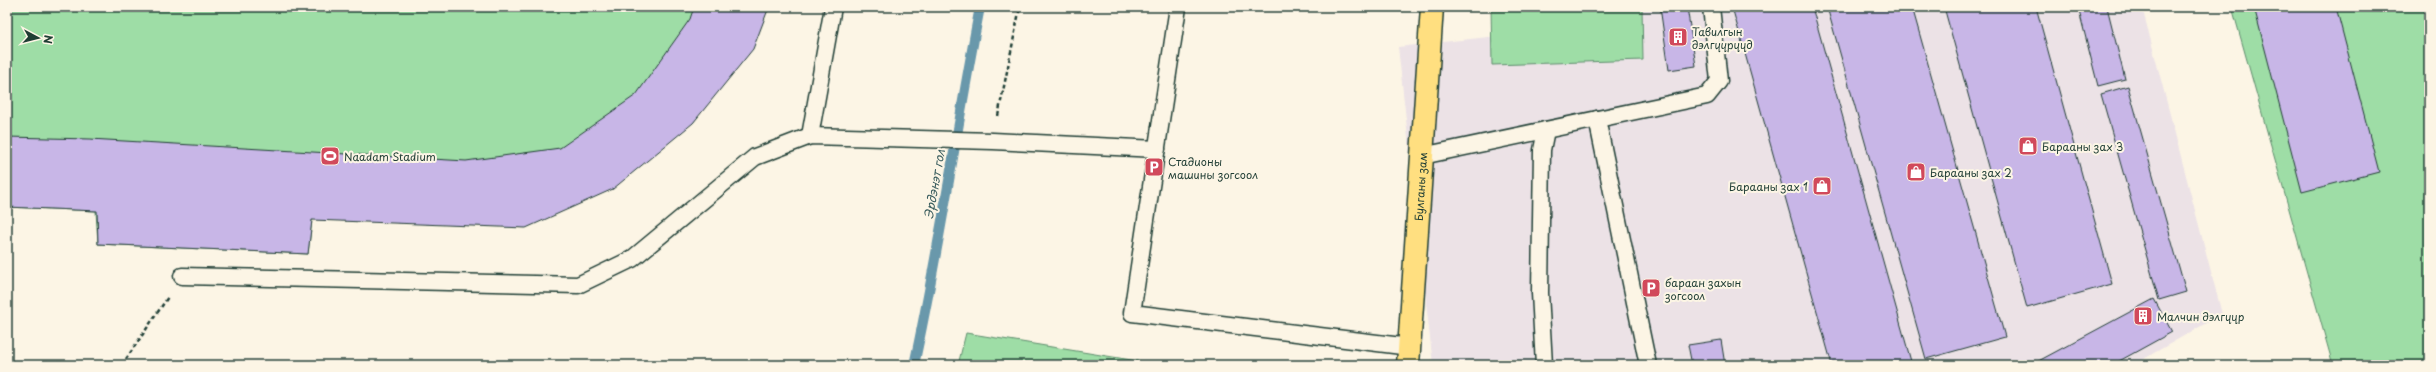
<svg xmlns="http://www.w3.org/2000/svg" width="2436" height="372" viewBox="0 0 2436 372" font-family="'Playpen Sans',sans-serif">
	<rect width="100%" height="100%" fill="#fcf5e5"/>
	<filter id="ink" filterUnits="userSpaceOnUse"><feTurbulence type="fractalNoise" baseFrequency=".025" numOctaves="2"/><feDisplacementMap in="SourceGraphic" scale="8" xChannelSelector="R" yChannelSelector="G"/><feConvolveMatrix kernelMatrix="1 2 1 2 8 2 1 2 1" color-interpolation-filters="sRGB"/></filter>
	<g filter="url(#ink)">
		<!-- built -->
		<polygon fill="#ece2e6" points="1597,7 2142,7 2222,314 2133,365 1433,365 1398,47 1598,25"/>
		<!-- green -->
		<g fill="#9edda6" stroke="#5e8d6d">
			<polygon points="7,7 769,7 693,123 312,220 308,254 98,244 96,211 7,207"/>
			<polygon points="1491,7 1642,7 1643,60 1492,65"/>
			<polygon points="2232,7 2429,7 2429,365 2333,365"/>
			<polygon points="966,333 1162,365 958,365"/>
		</g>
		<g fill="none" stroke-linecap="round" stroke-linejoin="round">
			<!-- stream -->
			<path stroke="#6998ab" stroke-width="10" d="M914 365C940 246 957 126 980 7"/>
		</g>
		<!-- building -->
		<g fill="#c8b6e7" stroke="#1f3d34">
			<polygon points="694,7 769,7 753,49 693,123 613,189 526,228 312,220 308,254 98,244 97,211 7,207 7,137 90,139 466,161 560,148 636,95 690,19"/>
			<polygon points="1660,7 1687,7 1696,66 1669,70"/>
			<polygon points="1732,7 1812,7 1912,365 1832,365"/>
			<polygon points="1827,7 1912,7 2005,337 1926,359"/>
			<polygon points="1944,7 2036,7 2112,284 2027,308"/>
			<polygon points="2078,7 2107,7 2125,79 2098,86"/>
			<polygon points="2254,7 2336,7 2379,172 2302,192"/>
			<polygon points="2128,86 2186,292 2159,300 2101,94"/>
			<polygon points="2154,299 2172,332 2112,365 2031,365"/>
			<polygon points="1721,340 1725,365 1692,365 1688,345"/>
		</g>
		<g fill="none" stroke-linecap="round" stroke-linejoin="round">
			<!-- lane casing -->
			<g stroke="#1f3d34" stroke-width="19">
				<g id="lane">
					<polyline points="1178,7 1132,313 1410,347"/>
					<polyline points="1597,119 1648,365"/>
					<polyline points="810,136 833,7"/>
					<polyline points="1422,156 1707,96 1719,81 1711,7"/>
					<polyline points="182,276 578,285 632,259 755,157 810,136 993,141 1157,149"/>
					<polyline points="1544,365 1540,293 1542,150 1546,130"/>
				</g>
			</g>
			<!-- highway casing -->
			<g stroke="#1f3d34" stroke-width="25">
				<g id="highway">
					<path id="s1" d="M1408 365 1432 7"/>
				</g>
			</g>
			<!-- path -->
			<g stroke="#1f3d34" stroke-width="2.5" stroke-dasharray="4 3" stroke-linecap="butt">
				<polyline points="998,116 1020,7"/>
				<polyline points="122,365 168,297"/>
			</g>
			<!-- lane -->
			<use href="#lane" stroke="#fcf5e5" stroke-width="16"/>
			<!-- highway -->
			<use href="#highway" stroke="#ffdf80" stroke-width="22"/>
		</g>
	</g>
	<!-- icons -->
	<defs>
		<g id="building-square" transform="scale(1)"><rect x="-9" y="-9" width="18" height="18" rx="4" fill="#d1495b" stroke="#fcf5e5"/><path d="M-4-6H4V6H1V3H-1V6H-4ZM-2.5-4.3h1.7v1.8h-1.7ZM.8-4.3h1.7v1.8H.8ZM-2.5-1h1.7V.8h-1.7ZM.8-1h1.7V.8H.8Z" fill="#fff"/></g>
		<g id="shop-square" transform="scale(1)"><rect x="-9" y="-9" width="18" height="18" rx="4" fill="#d1495b" stroke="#fcf5e5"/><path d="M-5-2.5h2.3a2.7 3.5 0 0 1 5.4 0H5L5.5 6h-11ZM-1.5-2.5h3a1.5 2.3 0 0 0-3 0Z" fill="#fff"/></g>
		<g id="stadium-square" transform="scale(1)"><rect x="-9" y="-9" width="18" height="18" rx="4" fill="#d1495b" stroke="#fcf5e5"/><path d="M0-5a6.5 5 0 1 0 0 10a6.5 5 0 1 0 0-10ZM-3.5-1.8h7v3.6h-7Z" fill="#fff"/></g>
		<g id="parking-square" transform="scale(1)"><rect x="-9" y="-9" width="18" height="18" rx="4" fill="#d1495b" stroke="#fcf5e5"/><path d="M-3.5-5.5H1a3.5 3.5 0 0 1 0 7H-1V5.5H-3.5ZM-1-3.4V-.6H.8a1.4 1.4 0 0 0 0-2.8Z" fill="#fff"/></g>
	</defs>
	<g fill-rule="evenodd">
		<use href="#building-square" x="1678" y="37"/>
		<use href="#shop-square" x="2028" y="146"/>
		<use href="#stadium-square" x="330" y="156"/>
		<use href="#parking-square" x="1154" y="167"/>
		<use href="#shop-square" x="1916" y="172"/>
		<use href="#shop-square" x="1822" y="186"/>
		<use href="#parking-square" x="1651" y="288"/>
		<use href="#building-square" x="2143" y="316"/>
	</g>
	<g text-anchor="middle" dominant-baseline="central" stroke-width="4" stroke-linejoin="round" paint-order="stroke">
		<!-- poi labels -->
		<g font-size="11" fill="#1f3d34" stroke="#fcf5e5" text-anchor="start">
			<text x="1692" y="31">Тавилгын<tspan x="1692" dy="13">дэлгүүрүүд</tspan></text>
			<text x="2042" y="146">Барааны зах 3</text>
			<text x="344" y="156">Naadam Stadium</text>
			<text x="1168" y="161">Стадионы<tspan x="1168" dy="13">машины зогсоол</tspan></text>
			<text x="1930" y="172">Барааны зах 2</text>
			<text x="1808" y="186" text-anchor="end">Барааны зах 1</text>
			<text x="1665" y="282">бараан захын<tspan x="1665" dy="13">зогсоол</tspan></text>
			<text x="2157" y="316">Малчин дэлгүүр</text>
		</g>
		<!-- street labels -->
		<g font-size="11" fill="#1f3d34" stroke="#fcf5e5">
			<text stroke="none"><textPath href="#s1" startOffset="179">Булганы зам</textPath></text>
		</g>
		<!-- water labels -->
		<g font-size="12" font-style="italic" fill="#385b5c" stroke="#fcf5e5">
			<text transform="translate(934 184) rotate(-80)">Эрдэнэт гол</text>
		</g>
	</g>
	<!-- margin -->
	<rect width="2436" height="372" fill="none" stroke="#fcf5e5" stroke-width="24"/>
	<rect x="12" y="12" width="2412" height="348" fill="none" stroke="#1f3d34" stroke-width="1.5" filter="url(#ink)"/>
	<!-- north arrow -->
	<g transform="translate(38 38) rotate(97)" stroke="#fcf5e5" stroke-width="3" paint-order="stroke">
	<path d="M0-3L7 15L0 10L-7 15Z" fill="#1f3d34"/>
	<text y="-6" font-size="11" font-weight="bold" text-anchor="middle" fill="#1f3d34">N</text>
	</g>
</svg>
